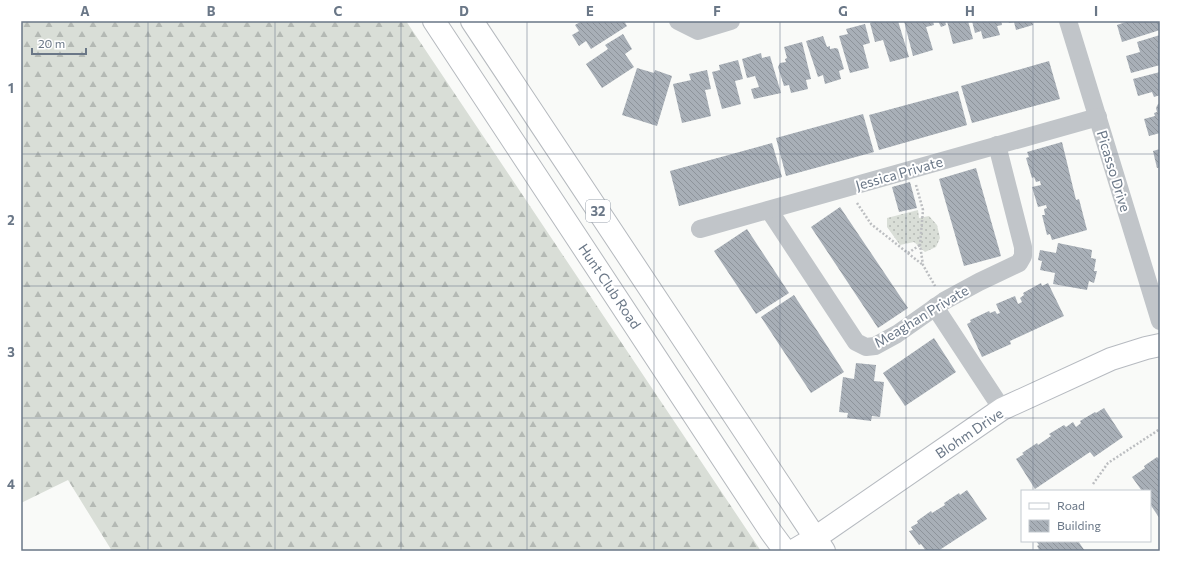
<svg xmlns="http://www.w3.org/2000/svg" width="1181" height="572" viewBox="0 0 1181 572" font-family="Commissioner,sans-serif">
	<defs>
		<pattern id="grass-dots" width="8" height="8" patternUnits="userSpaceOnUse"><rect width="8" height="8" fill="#d9ded7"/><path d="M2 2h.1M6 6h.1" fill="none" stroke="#b4b9b4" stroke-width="1.8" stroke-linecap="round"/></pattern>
		<pattern id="forest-firs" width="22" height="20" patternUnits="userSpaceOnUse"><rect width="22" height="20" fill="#d9ded7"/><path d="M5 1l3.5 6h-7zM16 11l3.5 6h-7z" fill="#b4b9b4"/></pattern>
		<pattern id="building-back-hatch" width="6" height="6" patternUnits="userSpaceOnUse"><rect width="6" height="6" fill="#a8afb7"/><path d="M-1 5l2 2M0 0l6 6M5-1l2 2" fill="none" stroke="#8d939a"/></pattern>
	</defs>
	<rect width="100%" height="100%" fill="#f9faf8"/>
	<!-- grass -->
	<polygon fill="url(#grass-dots)" points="918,210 919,218 929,216 937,225 940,238 936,247 925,252 914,242 900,245 887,227 887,218"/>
	<!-- forest -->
	<polygon fill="url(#forest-firs)" points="21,21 406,21 761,551 112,551 68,480 21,503"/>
	<!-- building -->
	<g fill="url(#building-back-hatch)">
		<polygon points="582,21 624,21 627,26 591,49 586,41 579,46 572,35 579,31 575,25"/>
		<polygon points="875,21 898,21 909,57 890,62 883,40 875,42 870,23"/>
		<polygon points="904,21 933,21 934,25 926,27 933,50 913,56"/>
		<polygon points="938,21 945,21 946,25 941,27"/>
		<polygon points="947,21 968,21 973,39 953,44"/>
		<polygon points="972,21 1001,21 1002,25 997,26 1000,35 983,39 981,31 975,33"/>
		<polygon points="1008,21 1032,21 1033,25 1016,30 1014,22 1009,23"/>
		<polygon points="1129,21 1159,21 1160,30 1122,42 1117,25"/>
		<polygon points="865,24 870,43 863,45 869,68 850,73 839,36 848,34 846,29"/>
		<polygon points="623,34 632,49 625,54 634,67 602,88 586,64 608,49 605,45"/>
		<polygon points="1160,35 1160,65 1131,73 1126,56 1140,52 1137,42"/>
		<polygon points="823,36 827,47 830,46 830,49 836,48 838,49 844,69 839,71 841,79 825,84 823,75 818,77 806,41"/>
		<polygon points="802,42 811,79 806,80 808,89 791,93 789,85 784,86 778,67 780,63 786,62 785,59 787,58 784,47"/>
		<polygon points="761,53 762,58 770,56 781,93 754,99 751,89 759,87 755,76 747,78 742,59"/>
		<polygon points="738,60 743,79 735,81 741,104 722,109 712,72 720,70 719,65"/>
		<polygon points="1049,61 1060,99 972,123 961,86"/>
		<polygon points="637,68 654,73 655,70 672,76 657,126 622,115"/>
		<polygon points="707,70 711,89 705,90 711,116 682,123 673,84 691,80 689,74"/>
		<polygon points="1160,72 1160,95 1154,97 1152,92 1138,96 1133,79"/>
		<polygon points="958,91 967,125 879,150 869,115"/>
		<polygon points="1160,103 1160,133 1149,136 1144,119 1155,116 1154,113 1157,112 1156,108 1158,104"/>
		<polygon points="863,114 874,152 786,176 776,138"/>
		<polygon points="1062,142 1076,200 1079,199 1087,230 1052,240 1050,234 1047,235 1042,215 1045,215 1044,209 1047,208 1046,205 1038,207 1032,187 1041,185 1040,181 1036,182 1034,177 1032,178 1026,158 1029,157 1027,152"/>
		<polygon points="772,143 782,177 679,206 670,171"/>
		<polygon points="1160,149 1160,167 1157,168 1153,151"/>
		<polygon points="976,168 1001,256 964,266 939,179"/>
		<polygon points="910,182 917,208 899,212 892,187"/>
		<polygon points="840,207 908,308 878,328 811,227"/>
		<polygon points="747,229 789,293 756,314 714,251"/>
		<polygon points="1058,243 1092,250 1091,258 1096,259 1094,271 1097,271 1094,283 1089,281 1087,290 1053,284 1055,273 1040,270 1042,261 1038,260 1040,250 1056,253"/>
		<polygon points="1041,283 1042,286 1048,283 1064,316 1010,341 1011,344 982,357 967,324 971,322 970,320 989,311 990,313 995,311 997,314 1000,313 996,304 1015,296 1018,304 1022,302 1020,298 1024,295 1023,293"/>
		<polygon points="794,295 844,372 811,393 761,317"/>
		<polygon points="934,338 956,372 905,406 883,373"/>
		<polygon points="856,363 876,365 874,381 884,382 880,417 872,416 871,421 847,418 848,413 839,412 843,377 854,379"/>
		<polygon points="1104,408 1123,437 1094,457 1090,452 1035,489 1016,459 1024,454 1022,453 1037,443 1038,445 1051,436 1049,434 1064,425 1066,427 1073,422 1076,427 1081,423 1080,421 1095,412 1096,413"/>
		<polygon points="1157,457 1159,459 1160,459 1160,519 1150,504 1150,491 1142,491 1132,477 1145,468 1144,466"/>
		<polygon points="967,490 987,519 938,551 926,551 921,544 919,545 909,531 913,530 911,527 918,523 917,521 931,511 932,513 945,505 944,503 959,493 960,495"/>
		<polygon points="1036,541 1078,541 1085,551 1040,551 1037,546 1039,545"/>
	</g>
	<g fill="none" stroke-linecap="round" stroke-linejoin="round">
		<!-- secondary casing -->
		<g stroke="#b6bac0" stroke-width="24">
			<polyline id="secondary" points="793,551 815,538 1002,409 1111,359 1146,348 1160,345"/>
		</g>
		<!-- primary casing -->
		<g stroke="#b5b9be" stroke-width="24">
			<g id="primary">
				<polyline points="434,21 771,532 785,551"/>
				<polyline points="472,21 824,551"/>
			</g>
		</g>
		<!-- path -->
		<g stroke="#bcbec1" stroke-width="2.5" stroke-dasharray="2 2" stroke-linecap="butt">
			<polyline points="916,185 923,210 920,245 923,265 935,286"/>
			<polyline points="857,203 871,224 923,265"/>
			<polyline points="908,253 920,245"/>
			<polyline points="1093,484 1108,463 1160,429"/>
		</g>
		<!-- street -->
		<g stroke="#c1c5c9" stroke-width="18">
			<polyline points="678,21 698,31 731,21"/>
			<polyline points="1068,21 1160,321"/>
			<polyline points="769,210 856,342 866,347 875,346 897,334 944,301 979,282 1019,263 1023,256 1023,247 997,145"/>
			<polyline points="700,229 1098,117"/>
			<polyline points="935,307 1002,409"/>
		</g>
		<!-- secondary -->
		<use href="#secondary" stroke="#fff" stroke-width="22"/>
		<!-- primary -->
		<use href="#primary" stroke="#fff" stroke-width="22"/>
	</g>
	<!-- grid -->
	<path fill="none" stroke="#6a7787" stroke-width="1" stroke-opacity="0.55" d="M148 21V551M275 21V551M401 21V551M527 21V551M654 21V551M780 21V551M906 21V551M1033 21V491M21 154H1160M21 286H1160M21 418H1160M1033 541V551"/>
	<g text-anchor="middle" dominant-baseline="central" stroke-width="4" stroke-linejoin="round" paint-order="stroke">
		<!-- shield labels -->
		<rect fill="#fff" stroke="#97a0ab" stroke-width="1" x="586" y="200" width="24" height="22" rx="3"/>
		<g font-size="13" font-weight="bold" fill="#6a7787">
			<text x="598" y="211">32</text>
		</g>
		<!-- street labels -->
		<g font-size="14" fill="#6a7787" stroke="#fff">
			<text transform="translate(1114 171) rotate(73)">Picasso Drive</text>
			<text transform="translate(899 173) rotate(-16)">Jessica Private</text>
			<text transform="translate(610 286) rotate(56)">Hunt Club Road</text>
			<text transform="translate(921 316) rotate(-31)">Meaghan Private</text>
			<text transform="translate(969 433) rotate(-34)">Blohm Drive</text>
		</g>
	</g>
	<!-- border -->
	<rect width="1181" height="572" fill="none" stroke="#ffffff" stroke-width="44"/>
	<!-- legend -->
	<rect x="1021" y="490" width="130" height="52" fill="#ffffff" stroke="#c3c9cf"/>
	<rect x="1029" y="503" width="20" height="6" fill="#ffffff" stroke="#c3c9cf"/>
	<text x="1057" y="510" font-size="12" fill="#6a7787">Road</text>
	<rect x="1029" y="520" width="20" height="12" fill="url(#building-back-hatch)" stroke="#c3c9cf"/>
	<text x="1057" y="530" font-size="12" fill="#6a7787">Building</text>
	<!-- scale -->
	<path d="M32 48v6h54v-6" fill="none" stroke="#6a7787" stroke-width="2"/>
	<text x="38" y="48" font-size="12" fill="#6a7787" stroke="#ffffff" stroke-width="3" paint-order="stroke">20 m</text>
	<rect x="22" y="22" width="1137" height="528" fill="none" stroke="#6a7787" stroke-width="1.5"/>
	<g font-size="13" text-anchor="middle" font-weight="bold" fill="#6a7787">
		<text x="85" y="16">A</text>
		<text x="211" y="16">B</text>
		<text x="338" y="16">C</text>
		<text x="464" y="16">D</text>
		<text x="590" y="16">E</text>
		<text x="717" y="16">F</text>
		<text x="843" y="16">G</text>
		<text x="970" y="16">H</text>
		<text x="1096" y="16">I</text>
		<text x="11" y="93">1</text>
		<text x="11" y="225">2</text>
		<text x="11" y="357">3</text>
		<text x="11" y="489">4</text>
	</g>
</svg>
